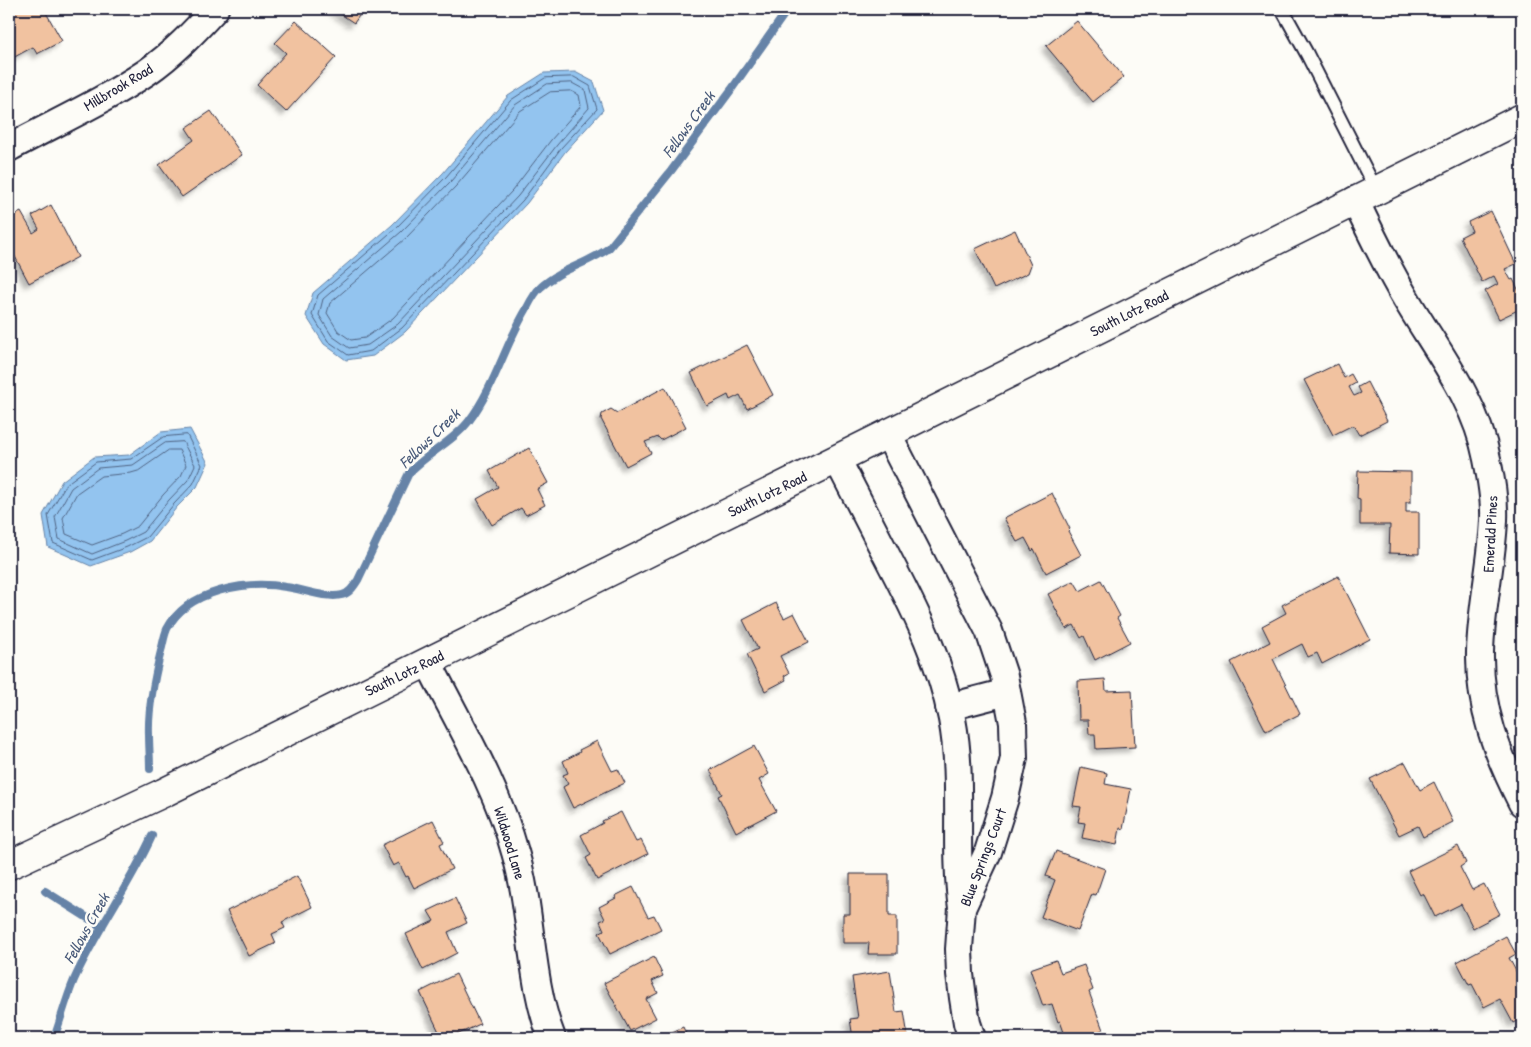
<svg xmlns="http://www.w3.org/2000/svg" width="1531" height="1047" viewBox="0 0 1531 1047" font-family="'Patrick Hand',sans-serif">
	<defs>
		<filter id="shadow"><feDropShadow dx="-4.5" dy="4.5" stdDeviation="2.5" flood-color="#0004"/></filter>
	</defs>
	<rect width="100%" height="100%" fill="#fdfcf7"/>
	<filter id="ink" filterUnits="userSpaceOnUse"><feTurbulence type="fractalNoise" baseFrequency=".02" numOctaves="2"/><feDisplacementMap in="SourceGraphic" scale="10" xChannelSelector="R" yChannelSelector="G"/><feConvolveMatrix kernelMatrix="1 2 1 2 8 2 1 2 1" color-interpolation-filters="sRGB"/></filter>
	<g filter="url(#ink)">
		<!-- water -->
		<g fill="#93c4ef" stroke="#6683a7">
			<polygon points="575,72 594,82 603,110 565,152 527,203 405,332 373,356 346,360 324,344 306,316 313,293 392,225 443,173 508,96 544,73"/>
			<polygon points="190,429 208,463 197,487 177,507 150,541 130,552 91,566 48,547 43,515 62,481 94,457 129,455 161,432"/>
		</g>
		<g fill="none" stroke-linecap="round" stroke-linejoin="round">
			<!-- shore -->
			<g stroke="#4f6383" stroke-width="1">
				<polygon points="574,77 590,86 597,109 561,148 523,200 402,328 371,351 348,355 328,341 312,315 318,295 396,228 446,177 511,100 545,78"/>
				<polygon points="572,83 585,90 589,108 557,145 518,196 398,324 368,345 349,348 332,336 319,315 323,299 401,232 451,181 515,105 547,84"/>
				<polygon points="571,91 579,95 581,106 551,140 512,191 393,318 365,338 351,340 338,331 327,313 330,303 406,238 456,186 520,111 550,92"/>
				<polygon points="187,435 202,465 193,484 174,504 147,537 127,547 92,560 53,543 48,515 66,484 96,462 131,459 163,437"/>
				<polygon points="183,442 195,465 188,480 169,500 143,532 125,541 92,554 59,539 55,517 71,488 98,468 133,465 165,443"/>
				<polygon points="169,450 179,450 186,465 181,476 163,495 138,526 122,534 92,545 66,534 63,518 77,493 101,476 131,473 138,471"/>
			</g>
			<!-- stream -->
			<g stroke="#6683a7" stroke-width="8">
				<path d="M150 769C150 757 149 746 149 734 148 710 155 675 161 651 163 644 164 636 167 629 187 590 247 580 286 587 302 589 327 599 342 595 350 593 354 586 358 580L409 473C427 453 453 442 469 421 494 388 505 345 526 310 530 302 534 293 541 287 560 269 588 264 609 248L671 171 731 90 788 9"/>
				<polyline points="45,891 102,927"/>
				<path d="M54 1038C61 1019 66 999 74 980 96 930 130 885 152 836"/>
			</g>
		</g>
		<!-- building -->
		<g fill="#f1c2a0" stroke="#22223b" filter="url(#shadow)">
			<polygon points="9,9 44,9 62,41 37,54 33,47 9,60"/>
			<polygon points="333,9 364,9 354,23"/>
			<polygon points="296,21 336,57 286,112 257,85 286,53 275,43"/>
			<polygon points="1077,21 1124,77 1093,102 1046,46"/>
			<polygon points="211,111 242,155 182,197 159,165 194,140 186,128"/>
			<polygon points="51,205 78,257 29,283 11,249 9,250 9,218 21,212 33,233 39,229 32,216"/>
			<polygon points="1491,211 1516,264 1505,269 1511,280 1513,279 1522,297 1522,308 1499,319 1485,291 1498,284 1494,276 1482,282 1460,237 1472,231 1468,222"/>
			<polygon points="1015,230 1031,265 1028,273 994,289 975,249"/>
			<polygon points="747,345 773,395 747,409 740,395 730,400 728,395 707,406 691,373"/>
			<polygon points="1337,364 1344,378 1351,374 1356,383 1349,387 1354,396 1361,393 1358,387 1367,382 1387,421 1359,435 1353,425 1333,435 1304,380"/>
			<polygon points="665,387 686,427 661,440 658,437 645,442 651,453 626,466 601,419 602,414 611,409 617,413"/>
			<polygon points="529,448 548,483 537,489 545,505 526,515 521,508 492,525 477,499 498,487 489,471"/>
			<polygon points="1358,471 1411,472 1411,502 1406,502 1406,512 1419,512 1419,554 1389,553 1390,525 1360,525 1360,499 1357,498"/>
			<polygon points="1052,493 1070,529 1068,531 1081,555 1046,573 1034,549 1032,551 1025,538 1017,542 1004,518"/>
			<polygon points="1338,576 1370,639 1322,664 1317,653 1308,657 1302,644 1273,659 1300,714 1266,731 1231,662 1270,642 1262,626 1286,613 1282,605"/>
			<polygon points="1101,580 1120,616 1117,618 1130,642 1095,660 1084,636 1081,638 1074,625 1066,629 1048,594 1074,581 1080,591"/>
			<polygon points="776,603 784,618 794,613 809,642 780,656 789,673 784,676 786,680 765,691 747,654 758,649 743,620"/>
			<polygon points="1105,679 1106,691 1132,690 1135,747 1096,749 1095,734 1089,734 1088,720 1079,720 1078,681"/>
			<polygon points="597,741 612,771 618,769 625,783 573,808 563,787 568,784 563,775 568,773 563,761 580,752 579,750"/>
			<polygon points="754,746 769,774 759,780 776,811 736,832 718,796 722,794 710,770"/>
			<polygon points="1405,762 1420,790 1434,782 1453,822 1423,837 1418,826 1399,835 1370,779"/>
			<polygon points="1081,767 1107,773 1105,784 1131,789 1123,829 1120,828 1117,845 1082,838 1085,823 1078,822 1081,807 1073,806"/>
			<polygon points="621,812 636,842 641,840 648,854 597,880 586,858 591,855 581,835 603,823 602,821"/>
			<polygon points="433,820 444,842 440,844 452,869 414,888 408,876 406,877 399,863 393,866 382,845"/>
			<polygon points="1458,846 1466,863 1460,867 1472,890 1484,884 1500,914 1473,928 1461,904 1435,917 1423,893 1420,895 1408,871"/>
			<polygon points="1056,851 1105,869 1096,895 1092,894 1078,931 1041,917 1055,880 1046,876"/>
			<polygon points="850,874 889,874 889,916 897,916 897,954 868,954 869,943 843,943 843,914 850,914"/>
			<polygon points="297,876 312,907 282,922 285,928 272,934 276,943 249,956 227,911"/>
			<polygon points="633,887 648,917 654,915 661,929 610,954 599,933 604,930 600,921 605,919 599,907 616,898 615,896"/>
			<polygon points="455,898 467,923 448,932 457,953 423,970 406,934 434,921 428,911"/>
			<polygon points="1506,936 1516,954 1509,958 1517,973 1522,970 1522,1018 1513,1023 1500,999 1484,1007 1472,984 1469,985 1457,962"/>
			<polygon points="654,957 663,976 652,981 658,993 646,999 656,1018 630,1031 604,983"/>
			<polygon points="1056,960 1061,973 1084,965 1093,990 1089,992 1103,1030 1080,1038 1066,1038 1060,1021 1058,1022 1052,1004 1043,1006 1030,969"/>
			<polygon points="890,971 896,1012 904,1011 908,1037 853,1038 850,1019 858,1018 852,977"/>
			<polygon points="456,974 480,1024 450,1038 442,1038 420,992"/>
			<polygon points="683,1027 688,1038 659,1038"/>
		</g>
		<g fill="none" stroke-linecap="round" stroke-linejoin="round">
			<!-- service casing -->
			<g stroke="#22223b" stroke-width="16">
				<polyline id="service" points="1282,9 1307,54 1376,190"/>
			</g>
			<!-- minor casing -->
			<g stroke="#22223b" stroke-width="30">
				<g id="minor">
					<path d="M9 148C55 123 104 101 147 72 173 54 194 32 215 9"/>
					<path d="M1355 200C1372 236 1389 271 1409 304 1439 354 1476 401 1487 459 1491 479 1495 500 1494 520 1492 564 1481 608 1480 652 1479 708 1497 754 1522 803"/>
					<polyline points="888,434 989,631 1004,676 1013,723 1014,758 1005,798 988,852 962,908 959,949 960,974 963,998 967,1023 972,1038"/>
					<path d="M837 459C855 494 873 529 891 564 917 614 941 663 952 719 964 781 953 845 962 908"/>
					<path d="M428 662C458 722 497 786 515 852 533 912 529 979 552 1038"/>
					<polyline points="949,707 1007,692"/>
				</g>
			</g>
			<!-- tertiary casing -->
			<g stroke="#22223b" stroke-width="31">
				<polyline id="tertiary" points="9,865 163,793 837,459 1522,118"/>
			</g>
			<!-- service -->
			<use href="#service" stroke="#fdfcf7" stroke-width="12"/>
			<!-- minor -->
			<use href="#minor" stroke="#fdfcf7" stroke-width="26"/>
			<!-- tertiary -->
			<use href="#tertiary" stroke="#fdfcf7" stroke-width="28"/>
		</g>
	</g>
	<g text-anchor="middle" dominant-baseline="central" stroke-width="5" stroke-linejoin="round" paint-order="stroke">
		<!-- street labels -->
		<g font-size="15" fill="#22223b" stroke="#fdfcf7">
			<text transform="translate(118 87) rotate(-31)">Millbrook Road</text>
			<text transform="translate(1129 313) rotate(-27)">South Lotz Road</text>
			<text transform="translate(767 494) rotate(-26)">South Lotz Road</text>
			<text transform="translate(1490 534) rotate(-87)">Emerald Pines</text>
			<text transform="translate(404 673) rotate(-26)">South Lotz Road</text>
			<text transform="translate(510 843) rotate(73)">Wildwood Lane</text>
			<text transform="translate(983 857) rotate(-69)">Blue Springs Court</text>
		</g>
		<!-- water labels -->
		<g font-size="16" font-style="italic" fill="#4a5b7a" stroke="#fdfcf7">
			<text transform="translate(688 124) rotate(-54)">Fellows Creek</text>
			<text transform="translate(429 438) rotate(-44)">Fellows Creek</text>
			<text transform="translate(86 928) rotate(-61)">Fellows Creek</text>
		</g>
	</g>
	<!-- margin -->
	<rect width="1531" height="1047" fill="none" stroke="#fdfcf7" stroke-width="30"/>
	<rect x="15" y="15" width="1501" height="1017" fill="none" stroke="#22223b" stroke-width="2" filter="url(#ink)"/>
</svg>
